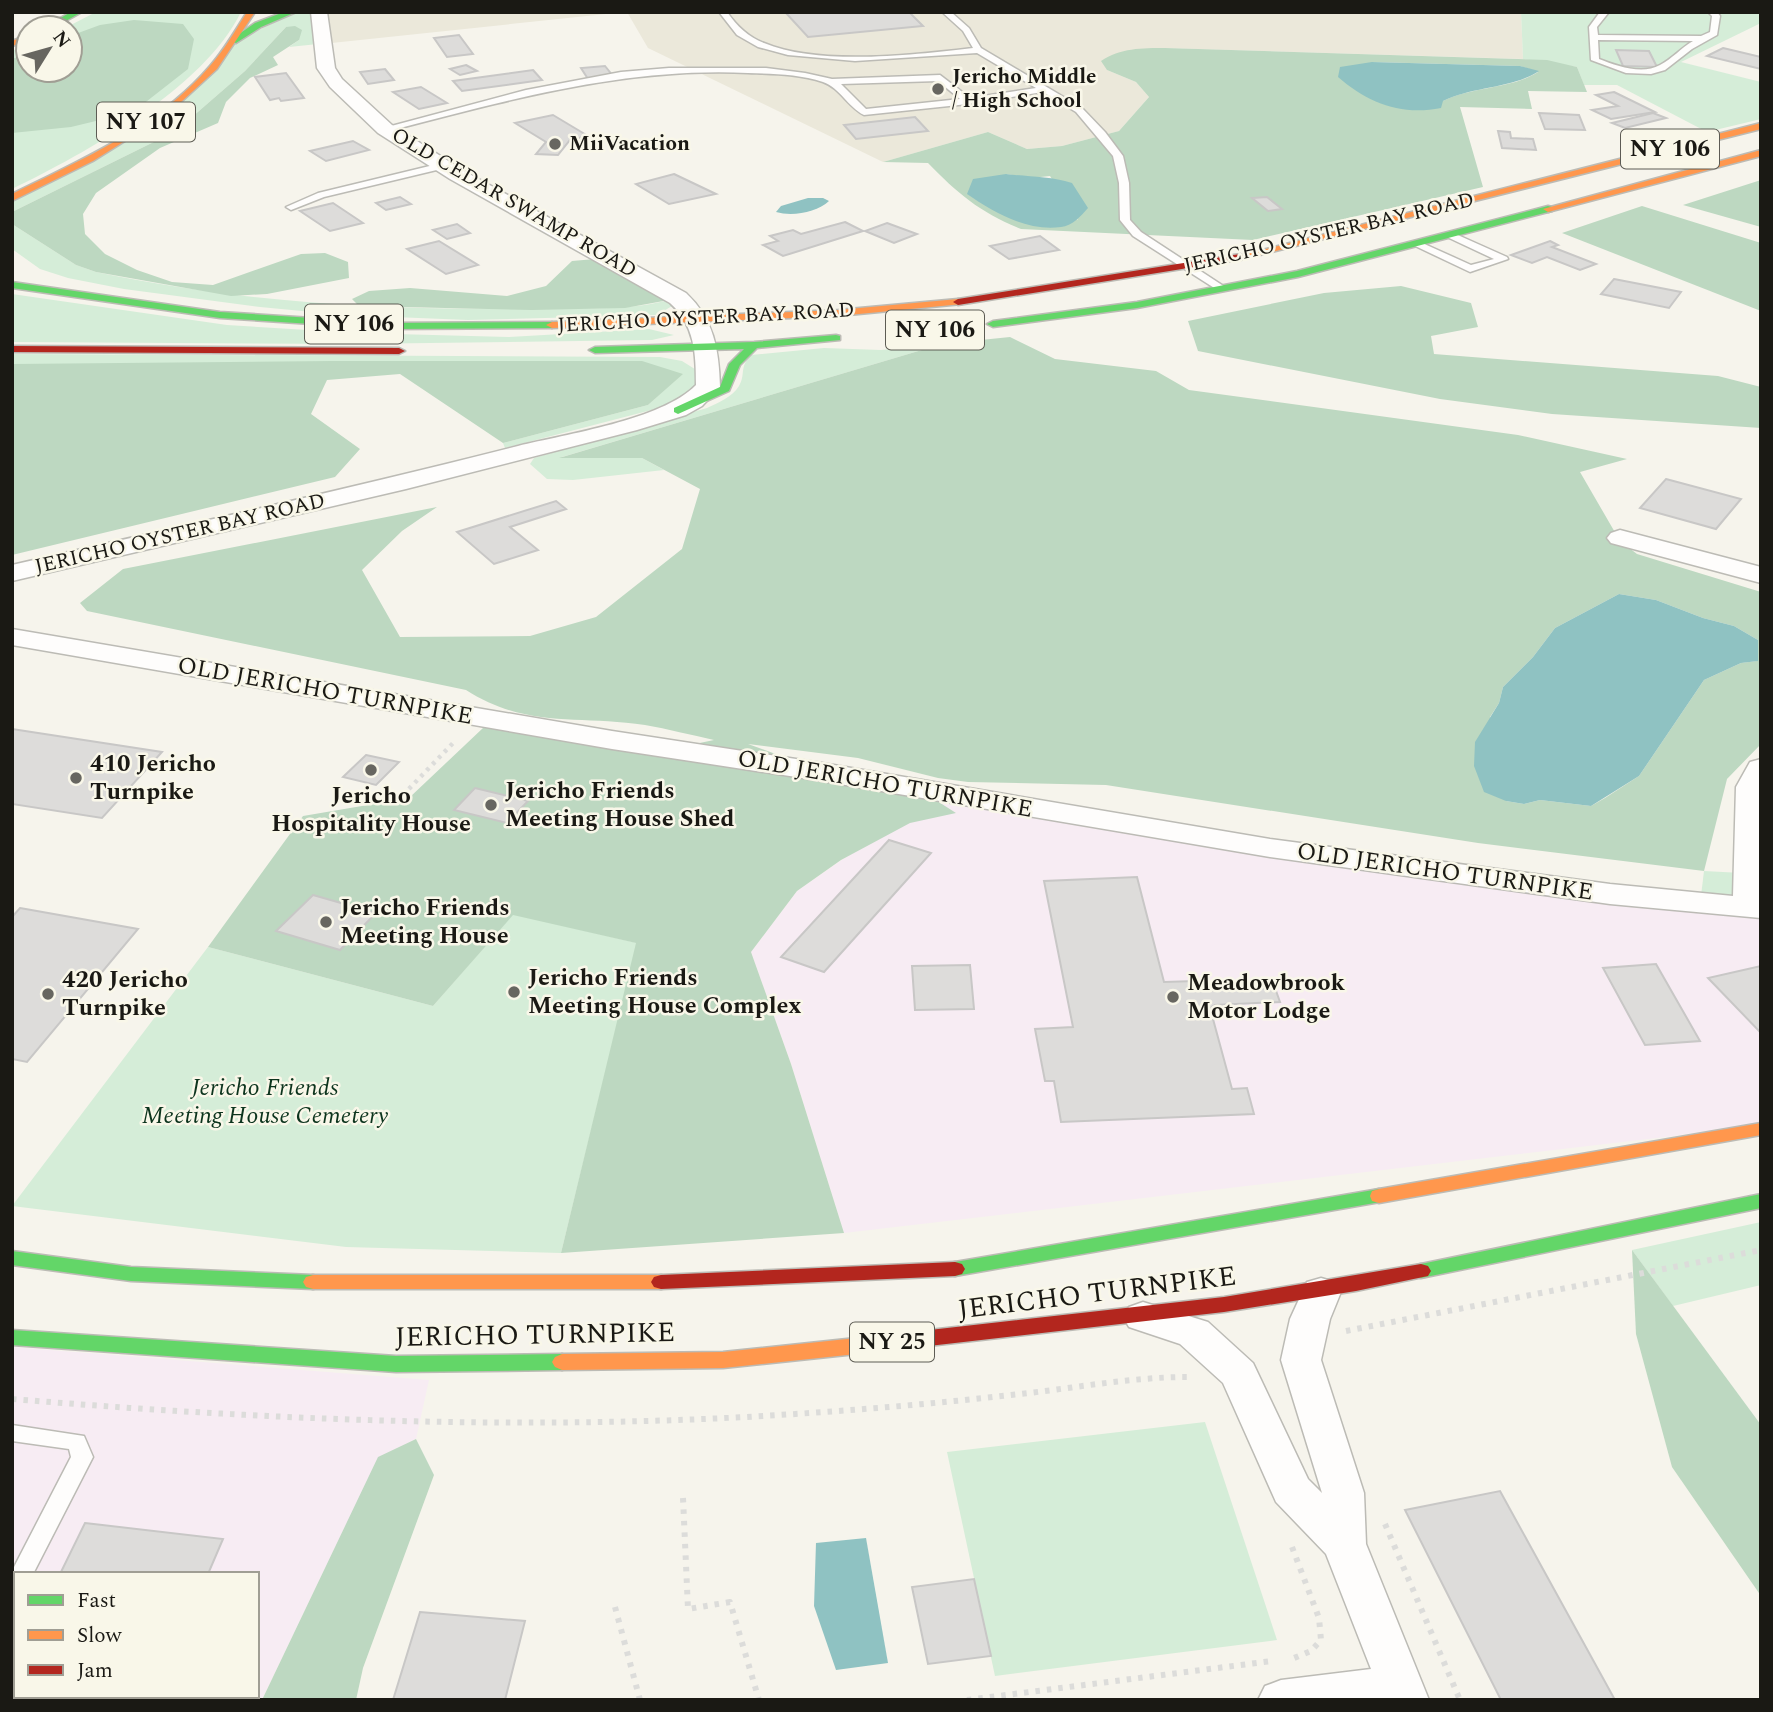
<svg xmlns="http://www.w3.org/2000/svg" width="1773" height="1712" viewBox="0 0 1773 1712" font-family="Spectral,serif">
	<rect width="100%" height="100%" fill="#f6f4ec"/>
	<!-- commercial -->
	<g fill="#f7ecf3" fill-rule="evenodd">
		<polygon points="911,790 1761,909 1761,1122 1674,1136 844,1233 791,1064 751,952 797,891 888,828"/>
		<path d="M12 1347 429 1380 416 1439 378 1458 262 1700H12ZM16 1574H257V1696H16Z"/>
	</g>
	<!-- built -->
	<g fill="#ebe8da">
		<polygon points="319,12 625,12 322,44"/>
		<polygon points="627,12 1521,12 1523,59 1165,48 1107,70 1136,82 1149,97 1119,131 1062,146 1027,149 988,132 883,162 648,48"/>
	</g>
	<!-- green -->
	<g fill="#d5edd8">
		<path d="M96 12H241C204 88 86 153 12 189V51L28 44V70H70V28H65Z"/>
		<polygon points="296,12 317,12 318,44 289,47 299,40 286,27 245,71 176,131 12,212 12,202 164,114 234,42"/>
		<polygon points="1521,12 1761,12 1761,23 1681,62 1761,82 1761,119 1707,132 1617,85 1584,85 1577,67 1523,59"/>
		<path d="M12 224 76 265 96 272C239 302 384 311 531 308 577 307 624 312 669 300L672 306 657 315 468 320 344 315 260 307 124 289 68 278 40 269 12 249Z"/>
		<polygon points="12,294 227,325 357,333 509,337 649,329 674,335 652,340 350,344 12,342"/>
		<path d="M942 344 562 457 642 458 664 470 573 480 547 479 530 464 534 458 707 408C718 403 732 397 739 386 746 374 739 367 751 355L824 348 881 350Z"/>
		<polygon points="12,354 660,357 682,361 698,371 699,385 686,397 667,406 505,448 503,443 648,405 682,374 12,364"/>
		<polygon points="1704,871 1761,874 1761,909 1700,904"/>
		<polygon points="513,914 637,943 561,1253 346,1247 12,1206 208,947 433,1006"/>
		<polygon points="1761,1222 1761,1285 1673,1306 1632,1250"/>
		<polygon points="1205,1422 1277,1640 995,1676 947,1452"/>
	</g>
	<!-- forest -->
	<g fill="#bdd8c1" fill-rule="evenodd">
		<polygon points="134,20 183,24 194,39 188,69 133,112 71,127 12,133 12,59 28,53 28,70 70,70 70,36 100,25"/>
		<polygon points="295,26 302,30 299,40 273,57 278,65 250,78 226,102 218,123 160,148 96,193 83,214 85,234 105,254 137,270 172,282 213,285 301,254 325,253 348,262 349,278 267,294 231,296 96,272 76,265 12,224 12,212 176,131 245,71 286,27"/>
		<path d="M1165 48 1547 60 1577 67 1587 92 1528 91 1532 109 1460 107 1483 187 1253 240 1021 229C981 213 958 194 928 163L883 162 988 132 1027 149 1062 146 1119 131 1149 97 1136 82 1107 70 1101 61C1120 48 1142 48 1165 48ZM1372 62 1520 66 1538 72C1512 89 1473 86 1443 101ZM1006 174 1031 178 1050 176 1078 220Z"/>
		<polygon points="1761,180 1761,227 1683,205"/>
		<polygon points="1642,206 1761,243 1761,311 1562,233"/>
		<polygon points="595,259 669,300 625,308 532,310 359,306 352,299 369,291 410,288 507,296 546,286 572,261"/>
		<polygon points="1401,286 1471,303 1478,327 1431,336 1434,354 1718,376 1761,387 1761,428 1552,414 1440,399 1198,351 1188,321 1324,293"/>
		<path d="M1010 337 1055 359 1156 371 1189 390 1518 435 1627 459 1580 472 1620 541 1637 554 1761 592V744L1727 779 1704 871 1478 843 1106 785 968 782 938 778 858 758 748 744 795 761 934 799 956 813 910 823 841 860 797 891 751 952 791 1064 844 1233 561 1253 636 943 513 915 433 1006 208 947 303 816 409 798 483 728 494 724 690 745 714 740C691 735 668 729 645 725 578 715 527 729 466 690L87 611 80 603 123 569 437 507 402 531 362 570 400 637 530 636 596 617 682 549 700 489 642 458H559L942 344ZM1619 594 1656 600 1703 618 1734 626 1758 640 1757 661 1741 663 1704 680 1639 776 1605 798 1591 806 1540 800 1524 804 1506 801 1490 717 1499 703 1503 687 1533 657 1555 628Z"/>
		<polygon points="332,361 642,361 683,374 648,405 503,443 400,374 327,380 311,414 360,449 335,477 12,555 12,364"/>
		<polygon points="1632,1250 1761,1425 1761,1596 1672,1467 1636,1334"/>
		<polygon points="416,1439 434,1475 363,1668 356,1700 262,1700 378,1457"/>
	</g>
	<!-- water -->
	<g fill="#8fc2c2">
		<path d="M1372 62 1520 66 1539 71C1511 89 1474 86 1443 101L1441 108C1401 116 1368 103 1338 77L1340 67Z"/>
		<path d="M1006 174C1029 177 1050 176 1072 183L1088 208C1081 216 1072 226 1061 227 1028 232 993 212 967 194L973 179Z"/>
		<path d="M808 198H823L829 201C817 212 793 217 776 212L781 206Z"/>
		<polygon points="1619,594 1656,600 1703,618 1734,626 1758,640 1758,661 1741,663 1704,680 1639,776 1591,806 1540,800 1524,804 1506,801 1484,792 1474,766 1475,742 1499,703 1503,687 1533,657 1555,628"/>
		<polygon points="866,1538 888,1663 836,1670 814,1606 816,1543"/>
	</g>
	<!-- building -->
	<g fill="#dddcda" stroke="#c8c7c6" stroke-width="2">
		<polygon points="785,12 909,12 923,26 808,37"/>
		<polygon points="459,35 473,54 447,57 434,38"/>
		<polygon points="1723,48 1761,57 1761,69 1707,56"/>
		<polygon points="1616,50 1649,51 1657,67 1623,66"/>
		<polygon points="466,65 477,71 460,75 450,69"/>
		<polygon points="605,66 613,76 588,79 581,68"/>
		<polygon points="385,69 394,80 368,84 360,72"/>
		<polygon points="533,70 542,80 462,91 453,81"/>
		<polygon points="286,73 304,98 281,101 279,98 270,100 255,77"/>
		<polygon points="421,87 447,103 419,109 393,92"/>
		<polygon points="1614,92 1655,112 1611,119 1592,110 1618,106 1596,95"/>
		<polygon points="1539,113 1579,115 1585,130 1545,129"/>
		<polygon points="1653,113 1666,118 1625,128 1612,123"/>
		<polygon points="553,115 588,136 570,140 558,155 536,154 546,142 515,123"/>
		<polygon points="915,117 928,131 856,139 844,125"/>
		<polygon points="1498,131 1510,132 1511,138 1533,139 1536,150 1502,148"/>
		<polygon points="353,141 369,150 326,161 310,151"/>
		<polygon points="674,174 716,194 669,204 636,184"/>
		<polygon points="400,197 411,204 386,210 376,203"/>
		<polygon points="1267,197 1282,209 1268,211 1252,198"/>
		<polygon points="333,203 363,223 330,231 300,211"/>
		<polygon points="845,222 863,231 783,256 763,245 778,241 770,236 793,230 801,234"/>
		<polygon points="887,223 917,234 894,243 865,231"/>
		<polygon points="457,224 470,233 447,239 433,230"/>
		<polygon points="1040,236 1059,250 1009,259 990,246"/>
		<polygon points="439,241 478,265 446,274 407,249"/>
		<polygon points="1550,241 1558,245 1552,247 1596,264 1580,270 1547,257 1532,263 1511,255"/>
		<polygon points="1614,279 1681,292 1669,308 1601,294"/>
		<polygon points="1666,479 1741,499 1716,529 1640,508"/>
		<polygon points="556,501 566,509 510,527 538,550 494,564 457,532"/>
		<polygon points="12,729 162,752 102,818 12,804"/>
		<polygon points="366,755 399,762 376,785 343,777"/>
		<polygon points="475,788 528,801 507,823 454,810"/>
		<polygon points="889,840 931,853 824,972 781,957"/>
		<polygon points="1137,877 1164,982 1195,981 1197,991 1275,988 1280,1002 1215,1005 1210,1008 1232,1089 1247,1088 1254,1114 1061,1122 1054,1081 1045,1081 1035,1029 1073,1027 1044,881"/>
		<polygon points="313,895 376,913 340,950 276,931"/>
		<polygon points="20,908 138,929 27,1062 12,1059 12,917"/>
		<polygon points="1656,964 1700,1041 1645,1045 1603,968"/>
		<polygon points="970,965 974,1009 915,1010 912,966"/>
		<polygon points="1761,966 1761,1033 1708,978"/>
		<polygon points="1500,1491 1615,1700 1501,1700 1405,1510"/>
		<polygon points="85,1523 223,1539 208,1574 60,1574"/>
		<polygon points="974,1579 991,1656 928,1664 912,1587"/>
		<polygon points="420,1612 525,1621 505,1700 393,1700"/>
	</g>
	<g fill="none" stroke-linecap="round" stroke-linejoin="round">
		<!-- lane casing -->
		<g stroke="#bcbbb5" stroke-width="3">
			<g id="lane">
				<path d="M719 12H727C737 26 748 37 764 43 818 66 914 55 973 48L963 31 942 12H951L969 28 981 48 1082 108 1105 132 1123 156 1129 183 1130 220 1141 232 1228 289 1219 291 1133 236 1120 220 1119 183 1113 156 1076 112 1043 92 968 104 864 115C848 107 840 88 823 82 799 74 773 74 748 73 623 67 505 101 385 132L380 129 526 90 621 72 669 68H766L805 73 832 79 940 75 970 98 1036 88 977 53 855 61 788 55 758 47 737 35ZM938 81 960 99 866 109 841 84Z"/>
				<path d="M1600 12H1609L1597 27 1598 35 1701 36 1710 32 1712 16 1708 12H1717L1720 16 1717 35 1692 49 1665 70 1651 74 1626 73 1591 60 1589 27ZM1598 40 1693 41C1681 48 1672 59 1660 65 1642 75 1617 66 1599 59Z"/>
				<polygon points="442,163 445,164 445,168 324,197 291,210 286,207 318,193"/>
				<polygon points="1451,232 1507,257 1508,259 1470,272 1411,244 1420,242 1471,265 1494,259 1447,237 1447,233"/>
				<polygon points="12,1425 84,1436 93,1457 33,1574 16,1574 16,1581 12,1571 71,1457 69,1449 12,1441"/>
			</g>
		</g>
		<!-- street casing -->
		<g stroke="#bcbbb5" stroke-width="3">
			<g id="street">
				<path d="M311 12H327L335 68 342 79 392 125 464 171 686 293C714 319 719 350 720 387L702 406 686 415 637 430 406 489 12 581V565C181 526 350 489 518 446 566 434 662 420 696 385 696 354 695 325 670 303L450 179 378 133 330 87 317 68Z"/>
				<polygon points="1620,530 1761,567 1761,583 1611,543 1607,538 1611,533"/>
				<polygon points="12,629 612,731 822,763 1270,839 1610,884 1733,896 1736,787 1750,762 1761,759 1761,918 1610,904 1270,857 822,781 612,749 12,645"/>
				<polygon points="1321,1278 1335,1282 1341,1292 1330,1319 1321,1360 1364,1493 1366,1544 1429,1700 1258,1700 1265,1686 1281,1680 1371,1669 1326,1554 1276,1502 1223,1383 1180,1344 1129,1327 1123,1317 1129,1307 1143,1302 1208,1322 1253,1363 1308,1479 1322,1493 1281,1360 1290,1319 1307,1282"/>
			</g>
		</g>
		<!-- fast casing -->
		<g stroke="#bcbbb5" stroke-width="3">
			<g id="fast">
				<polygon points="71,12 82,12 53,28 43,28"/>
				<polygon points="284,12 296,12 261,27 236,43 229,41 255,23"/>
				<polygon points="1548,206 1552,207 1552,211 1298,277 1137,308 993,327 987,324 993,321 1137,302 1297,271"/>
				<polygon points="12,282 220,312 389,323 552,322 558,325 552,328 389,329 220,318 12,288"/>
				<polygon points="836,335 840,336 840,340 757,348 740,365 729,391 678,414 674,412 674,408 720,387 729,364 744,349 595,353 589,350 595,347 754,342"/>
				<polygon points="1379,1189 1386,1191 1388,1196 1386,1201 955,1276 948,1274 945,1269 948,1264 955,1262"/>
				<polygon points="1761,1194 1761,1208 1421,1278 1414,1276 1411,1271 1414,1266 1421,1264"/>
				<polygon points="12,1251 131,1267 313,1275 320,1277 323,1282 320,1287 313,1289 131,1281 12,1265"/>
				<polygon points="12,1330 396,1356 562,1354 569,1357 572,1362 569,1367 562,1370 396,1372 12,1345"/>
			</g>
		</g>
		<!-- slow casing -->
		<g stroke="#bcbbb5" stroke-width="3">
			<g id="slow">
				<path d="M247 12H255L217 69 168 114 93 161 12 201V194C81 160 159 126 210 66 225 49 235 31 247 12Z"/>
				<polygon points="28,35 28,41 12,46 12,41"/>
				<polygon points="1761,123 1761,129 1240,260 1235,257"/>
				<polygon points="1761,150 1761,156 1548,212 1543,209"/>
				<polygon points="958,299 962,300 962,304 838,316 552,328 546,325 552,322 838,310"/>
				<polygon points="1761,1123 1761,1135 1379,1203 1372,1201 1370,1196 1372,1191 1379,1189"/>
				<polygon points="313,1275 661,1275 668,1277 671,1282 668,1287 661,1289 313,1289 306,1287 303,1282 306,1277"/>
				<polygon points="894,1334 901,1337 904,1342 901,1347 894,1350 723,1368 562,1370 555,1367 552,1362 555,1357 562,1354 723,1352"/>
			</g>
		</g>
		<!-- jam casing -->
		<g stroke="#bcbbb5" stroke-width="3">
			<g id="jam">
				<polygon points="1240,254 1245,257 1244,259 958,305 953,302 958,299"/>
				<polygon points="12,346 399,348 405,351 399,354 12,352"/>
				<polygon points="955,1262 962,1264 965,1269 962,1274 955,1276 661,1289 654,1287 651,1282 654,1277 661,1275"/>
				<polygon points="1421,1264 1428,1266 1431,1271 1428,1276 1356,1291 1224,1312 894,1350 887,1347 884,1342 887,1337 894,1334 1224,1297"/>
			</g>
		</g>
		<!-- path-far1 -->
		<polyline stroke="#dcdcda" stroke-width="4.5" stroke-dasharray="3.5 5" stroke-linecap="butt" points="403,795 456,740"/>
		<!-- path -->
		<g stroke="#dcdcda" stroke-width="6" stroke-dasharray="4.5 7" stroke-linecap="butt">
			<polyline points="1346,1331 1761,1250"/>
			<path d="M12 1399C256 1419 501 1430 746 1417 834 1412 923 1405 1011 1395 1070 1389 1129 1377 1188 1377"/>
			<polyline points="683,1498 688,1609 730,1602 759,1700"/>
			<polyline points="1385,1524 1460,1700"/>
			<polyline points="1292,1547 1319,1618 1321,1640 1311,1651 1294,1658"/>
			<polyline points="615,1607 640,1700"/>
			<polyline points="967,1700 1272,1661"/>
		</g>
		<!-- lane -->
		<use href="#lane" fill="#fefdfc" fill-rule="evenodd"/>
		<!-- street -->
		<use href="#street" fill="#fefdfc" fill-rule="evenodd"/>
		<!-- fast -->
		<use href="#fast" fill="#63d668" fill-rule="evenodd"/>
		<!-- slow -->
		<use href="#slow" fill="#ff974d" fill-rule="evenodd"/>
		<!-- jam -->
		<use href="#jam" fill="#b3261e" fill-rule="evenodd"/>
	</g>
	<!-- markers -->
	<g fill="#676660" stroke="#f9f7e9" stroke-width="2.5">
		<circle cx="938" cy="89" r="7"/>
		<circle cx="555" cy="144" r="7"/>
		<circle cx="371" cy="770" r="7"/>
		<circle cx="76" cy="778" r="7"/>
		<circle cx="491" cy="805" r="7"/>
		<circle cx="326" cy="922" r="7"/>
		<circle cx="514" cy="992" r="7"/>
		<circle cx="48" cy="994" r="7"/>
		<circle cx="1173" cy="997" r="7"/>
	</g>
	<g text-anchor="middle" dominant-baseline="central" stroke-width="5" stroke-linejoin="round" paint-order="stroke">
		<!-- far-poi labels -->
		<g font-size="21" font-weight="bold" fill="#1a1914" stroke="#f9f7e9" text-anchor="start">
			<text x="952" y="77">Jericho Middle<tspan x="952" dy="24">/ High School</tspan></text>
			<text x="569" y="144">MiiVacation</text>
		</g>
		<!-- far-street labels -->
		<g font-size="21" fill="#1a1914" stroke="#f9f7e9">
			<text transform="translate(514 203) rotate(30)">OLD CEDAR SWAMP ROAD</text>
			<text transform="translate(1329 233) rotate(-13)">JERICHO OYSTER BAY ROAD</text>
			<text transform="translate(706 318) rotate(-3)">JERICHO OYSTER BAY ROAD</text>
			<text transform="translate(180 534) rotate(-13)">JERICHO OYSTER BAY ROAD</text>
		</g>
		<!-- shield labels -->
		<g fill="#f9f7e9" stroke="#5d5c54" stroke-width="2">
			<rect x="97" y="102.5" width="98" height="39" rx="5"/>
			<rect x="1621" y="129.5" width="98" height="39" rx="5"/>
			<rect x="305" y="304.5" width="98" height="39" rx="5"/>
			<rect x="886" y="310.5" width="98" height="39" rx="5"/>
			<rect x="850" y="1322.5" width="84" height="39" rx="5"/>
		</g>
		<g font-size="23" font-weight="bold" fill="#1a1914">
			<text x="146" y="122">NY 107</text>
			<text x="1670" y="149">NY 106</text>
			<text x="354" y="324">NY 106</text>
			<text x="935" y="330">NY 106</text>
			<text x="892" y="1342">NY 25</text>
		</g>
		<!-- street labels -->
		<g font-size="24" fill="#1a1914" stroke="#f9f7e9">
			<text transform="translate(325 691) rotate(10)">OLD JERICHO TURNPIKE</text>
			<text transform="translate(885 784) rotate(10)">OLD JERICHO TURNPIKE</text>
			<text transform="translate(1445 872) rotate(8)">OLD JERICHO TURNPIKE</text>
		</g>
		<!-- poi labels -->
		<g font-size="24" font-weight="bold" fill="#1a1914" stroke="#f9f7e9" text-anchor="start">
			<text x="90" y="764">410 Jericho<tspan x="90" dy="28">Turnpike</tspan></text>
			<text x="505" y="791">Jericho Friends<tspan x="505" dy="28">Meeting House Shed</tspan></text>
			<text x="371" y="796" text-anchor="middle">Jericho<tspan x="371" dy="28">Hospitality House</tspan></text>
			<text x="340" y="908">Jericho Friends<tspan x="340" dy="28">Meeting House</tspan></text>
			<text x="528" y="978">Jericho Friends<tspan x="528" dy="28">Meeting House Complex</tspan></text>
			<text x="62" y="980">420 Jericho<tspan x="62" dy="28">Turnpike</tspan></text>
			<text x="1187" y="983">Meadowbrook<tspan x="1187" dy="28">Motor Lodge</tspan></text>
		</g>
		<!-- park labels -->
		<g font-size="24" font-style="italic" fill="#0c341d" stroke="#f9f7e9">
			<text x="265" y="1088">Jericho Friends<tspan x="265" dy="28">Meeting House Cemetery</tspan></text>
		</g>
		<!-- near-street labels -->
		<g font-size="28" fill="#1a1914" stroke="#f9f7e9">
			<text transform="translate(1097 1293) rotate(-7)">JERICHO TURNPIKE</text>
			<text transform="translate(535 1335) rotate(-1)">JERICHO TURNPIKE</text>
		</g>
	</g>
	<!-- border -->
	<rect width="1773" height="1712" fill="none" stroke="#1a1914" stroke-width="28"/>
	<!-- legend -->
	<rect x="14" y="1572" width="245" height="126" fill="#f9f7e9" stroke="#a09e94" stroke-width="2"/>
	<rect x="28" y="1595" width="35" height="10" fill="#63d668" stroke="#a09e94" stroke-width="2"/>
	<text x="77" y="1607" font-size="21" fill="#1a1914">Fast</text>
	<rect x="28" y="1630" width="35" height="10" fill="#ff974d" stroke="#a09e94" stroke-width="2"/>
	<text x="77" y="1642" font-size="21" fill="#1a1914">Slow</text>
	<rect x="28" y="1665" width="35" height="10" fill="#b3261e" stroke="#a09e94" stroke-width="2"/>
	<text x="77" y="1677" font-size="21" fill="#1a1914">Jam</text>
	<!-- north arrow -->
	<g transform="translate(49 49) rotate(53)"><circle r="33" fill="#f9f7e9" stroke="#a09e94" stroke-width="2"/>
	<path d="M0-5L12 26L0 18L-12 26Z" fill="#676660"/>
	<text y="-10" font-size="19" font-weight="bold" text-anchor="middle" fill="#1a1914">N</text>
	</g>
</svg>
